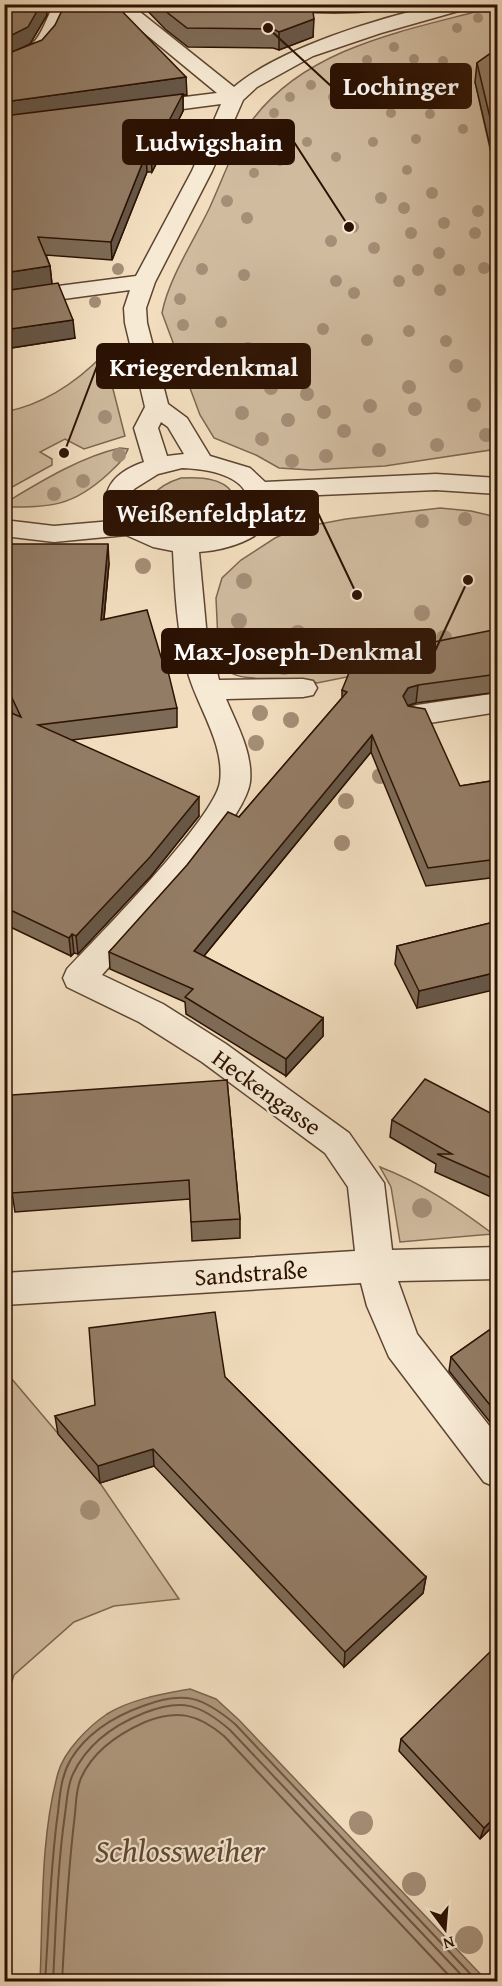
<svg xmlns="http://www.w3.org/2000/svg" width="502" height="1986" viewBox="0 0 502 1986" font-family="'Gentium Book Plus',serif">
	<rect width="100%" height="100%" fill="#f2debf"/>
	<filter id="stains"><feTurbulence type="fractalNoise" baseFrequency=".00333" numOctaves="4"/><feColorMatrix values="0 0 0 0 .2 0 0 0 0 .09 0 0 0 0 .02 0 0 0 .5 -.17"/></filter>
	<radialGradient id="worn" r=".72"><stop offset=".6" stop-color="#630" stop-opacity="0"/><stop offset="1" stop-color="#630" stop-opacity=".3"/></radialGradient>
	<!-- green -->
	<g fill="#d0bb9f" stroke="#7e6651" stroke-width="1.5">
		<path d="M497 6V65L475 82 497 180V449L385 466 311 470 279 468 256 455 214 438 200 415 162 313C168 280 194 240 209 209 222 181 235 143 253 119 310 44 412 30 497 6Z"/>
		<path d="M104 354 125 436 84 449 65 439 40 452 52 459V465L5 491V412C45 404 76 383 104 354Z"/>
		<path d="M120 448 128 449C124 460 116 466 108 474 72 507 51 507 5 507V503C40 482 80 457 120 448Z"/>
		<path d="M181 478C278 472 222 556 161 520 132 503 162 484 181 478Z"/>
		<path d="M440 508 471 511 497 517V647L317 683C290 673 246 685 228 671L218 641 216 598 222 578 241 560 275 538 298 528 346 519Z"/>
		<path d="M380 1167C422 1183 457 1207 493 1234L400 1242 391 1187Z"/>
		<polygon points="5,1371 100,1483 179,1599 114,1606 74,1622 14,1675 5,1702"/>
	</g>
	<!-- water -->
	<path fill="#af997f" stroke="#7b634d" stroke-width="1.5" d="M190 1689 216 1699 239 1720 487 1981H40C43 1913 40 1839 58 1773 64 1751 89 1726 107 1714 131 1699 163 1694 190 1689Z"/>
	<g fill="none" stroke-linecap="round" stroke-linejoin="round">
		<!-- shore -->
		<g stroke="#6e5641" stroke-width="2">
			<path d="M45 1982C49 1925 50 1869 58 1812 60 1794 61 1776 71 1759 87 1733 115 1716 143 1706 184 1690 203 1697 235 1724L478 1982"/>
			<path d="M53 1982C56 1926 57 1870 65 1814 67 1801 67 1786 73 1774 87 1744 114 1725 144 1713 182 1698 200 1704 230 1730L468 1982"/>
			<path d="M62 1982C65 1925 68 1870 75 1814 76 1802 76 1789 81 1778 93 1751 118 1734 145 1722 177 1709 198 1714 224 1736L455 1982"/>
		</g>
		<!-- minor casing -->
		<g stroke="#5e4532" stroke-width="3">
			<g id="minor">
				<path d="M54 4H72C52 47 54 58 4 71V59C38 50 40 33 54 4Z"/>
				<path d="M109 4H130L234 87C278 49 381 17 439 5 449 3 461 4 472 4L469 8 381 33 313 56 257 87 243 100 212 171 155 282 146 308 147 323 168 404 187 418 210 456 250 468 265 482 436 474 498 478V494L436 490 273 497 275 516C260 540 227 550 199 552L206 627 219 680 303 679 313 681 317 688 313 695 303 697 226 699C237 725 253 753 250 782 245 823 133 940 102 975L163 1004 226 1044 349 1133 384 1183 392 1250 498 1247V1279L398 1281 417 1334 498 1437V1488L484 1482 389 1357 367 1306 361 1283 4 1305V1273L355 1251 348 1187 325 1153 202 1062 139 1022 67 987 63 978 67 969C97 937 215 818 220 782 225 744 198 708 188 673 177 634 175 592 173 551L153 547 126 535 54 542 4 536V520L54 526 112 521C96 491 115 472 144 462L134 428 145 407 125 323 124 308 130 290 4 307V293L136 276 192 171 221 104 137 115 130 113 127 109 130 105 137 103 217 93ZM161 422 168 427 184 454 167 456 158 428ZM182 468C210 469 256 476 249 515 239 523 229 530 217 533 188 540 115 535 134 489L158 474Z"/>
				<polygon points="498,693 498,712 417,725 407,722 403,715 407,708 417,705"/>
			</g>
		</g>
		<!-- major casing -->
		<g stroke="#2c1203" stroke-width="3">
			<path id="major" d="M240 4H392C381 18 271 10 249 9Z"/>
		</g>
		<!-- minor -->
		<use href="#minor" fill="#f7ead5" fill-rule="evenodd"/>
		<!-- major -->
		<use href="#major" fill="#f2debf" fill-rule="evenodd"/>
	</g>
	<!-- trees -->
	<g fill="#a48e76">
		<circle cx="478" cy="18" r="5"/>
		<circle cx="457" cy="28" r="5"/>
		<circle cx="394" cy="47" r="5"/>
		<circle cx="414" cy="59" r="5"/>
		<circle cx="367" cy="60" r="5"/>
		<circle cx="443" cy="61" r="5"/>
		<circle cx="311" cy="85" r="5"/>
		<circle cx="290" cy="97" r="5"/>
		<circle cx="333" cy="97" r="5"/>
		<circle cx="357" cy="103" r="5"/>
		<circle cx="274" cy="113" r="5"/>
		<circle cx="391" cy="113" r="5"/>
		<circle cx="430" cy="114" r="5"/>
		<circle cx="463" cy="129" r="5"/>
		<circle cx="416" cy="139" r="5"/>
		<circle cx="307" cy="142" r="5"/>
		<circle cx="373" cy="142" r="5"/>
		<circle cx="336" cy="157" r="5"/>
		<circle cx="280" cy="161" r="5"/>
		<circle cx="407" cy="170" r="5"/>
		<circle cx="254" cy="173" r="5"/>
		<circle cx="432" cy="193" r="6"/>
		<circle cx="381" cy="198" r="6"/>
		<circle cx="227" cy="201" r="6"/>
		<circle cx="404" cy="208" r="6"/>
		<circle cx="478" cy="211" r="6"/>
		<circle cx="247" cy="218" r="6"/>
		<circle cx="444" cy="223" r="6"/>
		<circle cx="353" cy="227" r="6"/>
		<circle cx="411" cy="233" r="6"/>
		<circle cx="475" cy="233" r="6"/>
		<circle cx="331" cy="241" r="6"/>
		<circle cx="374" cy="248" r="6"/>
		<circle cx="439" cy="253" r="6"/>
		<circle cx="484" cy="268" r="6"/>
		<circle cx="118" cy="269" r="6"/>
		<circle cx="202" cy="269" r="6"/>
		<circle cx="418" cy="270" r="6"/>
		<circle cx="459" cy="270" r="6"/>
		<circle cx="244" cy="275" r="6"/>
		<circle cx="336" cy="281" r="6"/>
		<circle cx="399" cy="281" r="6"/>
		<circle cx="440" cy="290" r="6"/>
		<circle cx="354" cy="293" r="6"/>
		<circle cx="180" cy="299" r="6"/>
		<circle cx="95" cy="302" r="6"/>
		<circle cx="221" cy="322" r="6"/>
		<circle cx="183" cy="325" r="6"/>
		<circle cx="323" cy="329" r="6"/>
		<circle cx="409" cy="331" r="6"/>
		<circle cx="367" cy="340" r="6"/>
		<circle cx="446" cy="341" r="6"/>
		<circle cx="248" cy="348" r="6"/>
		<circle cx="456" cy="366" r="7"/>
		<circle cx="409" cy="387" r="7"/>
		<circle cx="271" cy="388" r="7"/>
		<circle cx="307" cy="394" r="7"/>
		<circle cx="474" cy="405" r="7"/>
		<circle cx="370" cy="406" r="7"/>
		<circle cx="415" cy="409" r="7"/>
		<circle cx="324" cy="412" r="7"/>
		<circle cx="242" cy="413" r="7"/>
		<circle cx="105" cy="417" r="7"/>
		<circle cx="288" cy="420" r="7"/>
		<circle cx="344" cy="431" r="7"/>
		<circle cx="486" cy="435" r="7"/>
		<circle cx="262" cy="439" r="7"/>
		<circle cx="437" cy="445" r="7"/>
		<circle cx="379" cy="450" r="7"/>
		<circle cx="119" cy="455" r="7"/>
		<circle cx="326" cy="456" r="7"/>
		<circle cx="292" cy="461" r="7"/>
		<circle cx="83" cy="481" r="7"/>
		<circle cx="54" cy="494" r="7"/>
		<circle cx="465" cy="519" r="7"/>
		<circle cx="422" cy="521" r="7"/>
		<circle cx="143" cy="566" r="8"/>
		<circle cx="244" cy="581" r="8"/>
		<circle cx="422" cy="613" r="8"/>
		<circle cx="239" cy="621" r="8"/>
		<circle cx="298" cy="633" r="8"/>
		<circle cx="444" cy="638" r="8"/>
		<circle cx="284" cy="667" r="8"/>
		<circle cx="260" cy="713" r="8"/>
		<circle cx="291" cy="720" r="8"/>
		<circle cx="256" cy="743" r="8"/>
		<circle cx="380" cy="776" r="8"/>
		<circle cx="346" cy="801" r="8"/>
		<circle cx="342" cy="843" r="8"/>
		<circle cx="422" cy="1208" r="10"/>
		<circle cx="90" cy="1510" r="10"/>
		<circle cx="361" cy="1823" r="12"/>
		<circle cx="414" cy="1884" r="12"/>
		<circle cx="469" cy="1940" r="14"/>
	</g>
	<!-- wall -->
	<g fill="#7e6b57" stroke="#2c1203" stroke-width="1.5">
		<polygon points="4,4 46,4 47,15 30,44 15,51 187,95 183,95 183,111 152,172 147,172 112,260 46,255 50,266 52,284 75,338 4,349"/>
		<polygon points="141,4 312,4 313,37 279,50 273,48 188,47 165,29"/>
		<polygon points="498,48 498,177 497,177 475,82 477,63"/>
		<polygon points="4,560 109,563 104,619 177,708 177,727 72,740 199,816 151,876 78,954 74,953 71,956 4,924 4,710 13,714 4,694"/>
		<polygon points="498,629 498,692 416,703 407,706 460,786 498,780 498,877 426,886 371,752 204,956 323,1018 323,1036 286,1076 186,1014 185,1002 110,969 109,952 239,817 342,698 342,690"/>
		<polygon points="498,921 417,1008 395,964 397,946"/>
		<polygon points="227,1080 240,1219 240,1238 192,1241 190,1199 15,1212 12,1193"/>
		<polygon points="498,1117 498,1200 435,1172 436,1164 390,1137 392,1120"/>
		<polygon points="498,1324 498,1432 449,1371 451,1357"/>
		<polygon points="225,1377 426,1577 423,1593 344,1667 154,1466 100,1483 58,1434 55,1416"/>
		<polygon points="498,1656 498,1821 480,1839 399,1751 401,1739"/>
	</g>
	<!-- shaded-wall -->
	<g fill="#675747" stroke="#2c1203" stroke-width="1.5">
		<polygon points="41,4 46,4 47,15 30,44 4,56 4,39"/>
		<polygon points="314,19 313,37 279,50 279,32"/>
		<polygon points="186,77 187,95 183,95 183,111 152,172 151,155 4,120 4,102"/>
		<polygon points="146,154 147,172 112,260 111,242"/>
		<polygon points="50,266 52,285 4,291 4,273"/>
		<polygon points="73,320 75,338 4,349 4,330"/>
		<polygon points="108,544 109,563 102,639 101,620"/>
		<polygon points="418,685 416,703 406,706 403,696 408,688"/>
		<polygon points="372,735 371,752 194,968 194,951"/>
		<polygon points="199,797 199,816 151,876 78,954 76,936"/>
		<polygon points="72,934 74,953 71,956 69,938"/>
		<polygon points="498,972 498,989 417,1008 419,991"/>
		<polygon points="323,1018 323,1036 286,1076 286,1059"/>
		<polygon points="153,1449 154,1466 100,1483 98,1466"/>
		<polygon points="426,1577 423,1593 344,1667 345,1652"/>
		<polygon points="498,1814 498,1821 480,1839 484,1828"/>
	</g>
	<!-- building -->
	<g fill="#937c65" stroke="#2c1203" stroke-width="1.5">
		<polygon points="4,4 41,4 28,27 4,39"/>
		<polygon points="65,4 115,4 186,77 4,102 4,55 42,40 55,25"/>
		<polygon points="159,4 312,4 314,19 279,32 273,29 187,28 164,10"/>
		<polygon points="498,48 498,151 477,63"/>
		<polygon points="183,94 151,155 146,154 111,242 38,237 50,266 4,273 4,116"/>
		<polygon points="58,283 73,320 4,330 4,291"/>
		<polygon points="7,544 108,544 101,620 147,610 164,667 167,667 177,708 38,725 199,797 150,857 76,936 72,934 69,938 4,907 4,710 21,717 4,681 4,560"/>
		<polygon points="498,629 498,674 418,685 408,688 403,696 408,706 425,709 460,786 498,780 498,859 428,868 372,735 194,951 323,1018 286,1059 185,997 193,989 109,952 187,865 228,812 239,817 347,692 342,690 355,658"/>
		<polygon points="498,921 498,972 419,991 397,946"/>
		<polygon points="425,1079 498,1117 498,1181 437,1154 452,1154 392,1120"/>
		<polygon points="227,1080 240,1219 191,1222 189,1180 12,1193 12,1095"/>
		<polygon points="215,1312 225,1377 426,1577 345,1652 153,1449 98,1466 55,1416 95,1405 89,1328"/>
		<polygon points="498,1324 498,1415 451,1357"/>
		<polygon points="492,1650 498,1656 498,1814 484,1828 401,1739"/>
	</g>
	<g text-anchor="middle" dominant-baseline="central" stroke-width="4.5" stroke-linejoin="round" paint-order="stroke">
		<!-- street labels -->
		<g font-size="24" fill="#2c1203" stroke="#f7ead5">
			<text transform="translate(267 1092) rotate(36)">Heckengasse</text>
			<text transform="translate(251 1273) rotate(-4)">Sandstraße</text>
		</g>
		<!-- near-water labels -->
		<g font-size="32" font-style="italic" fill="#604835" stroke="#f7ead5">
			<text x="180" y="1850">Schlossweiher</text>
		</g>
	</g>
	<!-- callouts -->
	<path fill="none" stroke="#2c1203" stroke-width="2" d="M268 28L331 86M349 227L294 142M64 453L97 366M357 595L318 513M468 580L435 651"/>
	<g fill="#2c1203" stroke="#f7ead5" stroke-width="2">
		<circle cx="268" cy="28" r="6"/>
		<circle cx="349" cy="227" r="6"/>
		<circle cx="64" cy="453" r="6"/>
		<circle cx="357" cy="595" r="6"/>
		<circle cx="468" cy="580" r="6"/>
	</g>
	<g fill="#2c1203" stroke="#2c1203" stroke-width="2">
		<rect x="331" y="64" width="140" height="44" rx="6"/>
		<rect x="123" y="120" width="171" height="44" rx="6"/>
		<rect x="97" y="344" width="213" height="44" rx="6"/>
		<rect x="104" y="491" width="214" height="44" rx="6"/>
		<rect x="162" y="629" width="273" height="44" rx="6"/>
	</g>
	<g font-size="26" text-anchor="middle" font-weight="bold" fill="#fff">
		<text x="401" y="95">Lochinger</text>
		<text x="209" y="151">Ludwigshain</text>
		<text x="204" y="376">Kriegerdenkmal</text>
		<text x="211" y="522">Weißenfeldplatz</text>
		<text x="298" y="660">Max-Joseph-Denkmal</text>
	</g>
	<!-- margin -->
	<rect width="502" height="1986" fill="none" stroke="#f2debf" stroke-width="24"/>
	<rect x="6" y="6" width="490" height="1974" fill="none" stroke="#2c1203" stroke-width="3"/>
	<rect x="12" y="12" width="478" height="1962" fill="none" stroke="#2c1203" stroke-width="1.5"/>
	<!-- north arrow -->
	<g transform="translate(445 1929) rotate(164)" stroke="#f7ead5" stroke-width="4.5" paint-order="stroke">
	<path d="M0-4.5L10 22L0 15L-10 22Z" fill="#2c1203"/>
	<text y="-9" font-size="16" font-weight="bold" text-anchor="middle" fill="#2c1203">N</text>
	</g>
	<rect width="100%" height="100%" filter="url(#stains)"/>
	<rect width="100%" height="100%" fill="url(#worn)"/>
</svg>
